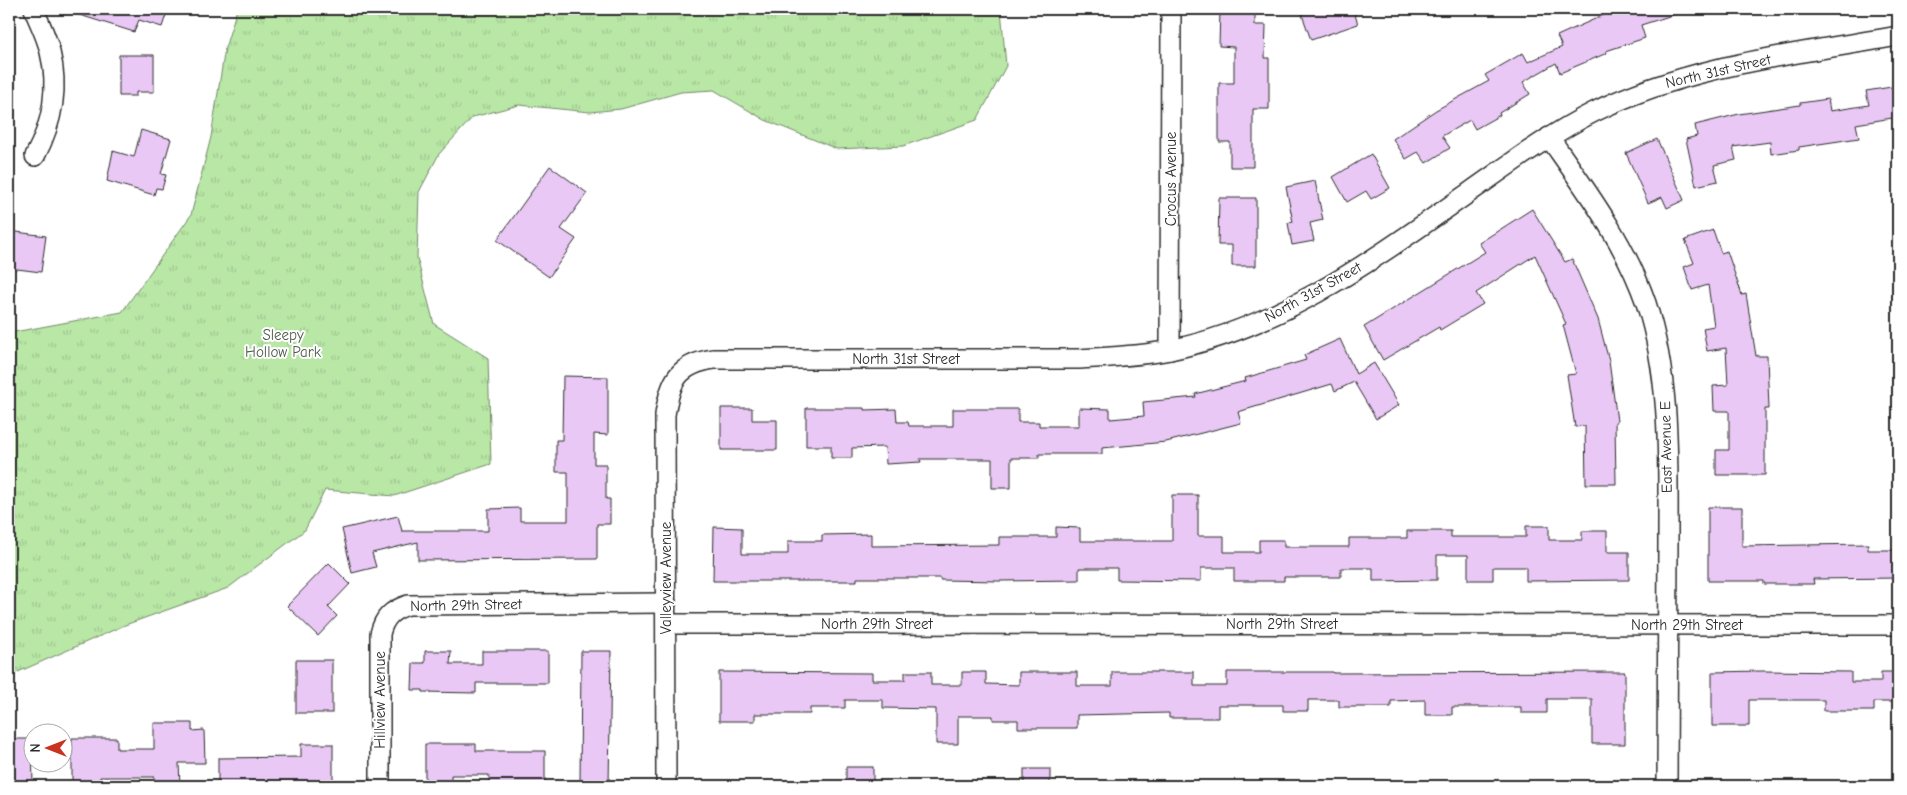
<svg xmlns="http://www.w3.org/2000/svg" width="1907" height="795" viewBox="0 0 1907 795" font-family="'Comic Neue',sans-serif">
	<defs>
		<pattern id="grass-tufts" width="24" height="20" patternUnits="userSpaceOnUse" patternTransform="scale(1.25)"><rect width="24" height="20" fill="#b9e7a6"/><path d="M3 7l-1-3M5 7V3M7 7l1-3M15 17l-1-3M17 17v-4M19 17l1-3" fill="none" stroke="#9fc68f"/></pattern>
	</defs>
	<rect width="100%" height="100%" fill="#fff"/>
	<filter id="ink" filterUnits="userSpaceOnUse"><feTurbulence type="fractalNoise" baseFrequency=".02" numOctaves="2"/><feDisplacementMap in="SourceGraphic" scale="10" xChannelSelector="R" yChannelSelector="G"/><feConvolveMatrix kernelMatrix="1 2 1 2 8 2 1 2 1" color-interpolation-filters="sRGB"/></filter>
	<g filter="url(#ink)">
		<!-- grass -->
		<polygon fill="url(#grass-tufts)" stroke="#728968" points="237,9 1001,9 1006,66 977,120 903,146 837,149 765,120 714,90 681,92 621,109 590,112 519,105 473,117 439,154 419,192 417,258 434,324 488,358 491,464 394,496 325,490 305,530 228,588 125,625 9,676 9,333 122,312 191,215 211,137 225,48"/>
		<!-- building -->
		<g fill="#e9c8f5" stroke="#2b2b2b">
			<polygon points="71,9 168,9 162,27 139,20 134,32 70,12"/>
			<polygon points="1220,9 1244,9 1244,12 1255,12 1255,25 1266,25 1265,58 1269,58 1269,109 1253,109 1253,167 1230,167 1230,142 1219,142 1219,83 1234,83 1234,47 1219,46"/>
			<polygon points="1300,9 1353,9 1358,24 1311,40"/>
			<polygon points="1604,9 1682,9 1682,12 1641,25 1645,38 1606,51 1607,53 1560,73 1556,63 1523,82 1530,94 1499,113 1500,115 1475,129 1470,120 1442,136 1450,148 1426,163 1418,152 1406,159 1393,139 1436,110 1489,81 1485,75 1523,53 1528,62 1562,47 1557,36 1606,14"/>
			<polygon points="119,55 154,55 154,92 136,92 136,96 119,96"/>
			<polygon points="1898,86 1898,117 1856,124 1859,138 1799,147 1799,150 1771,154 1770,142 1733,147 1736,160 1714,165 1718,181 1696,186 1686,139 1697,136 1695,125 1739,114 1800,105 1800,103 1828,99 1830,111 1869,105 1866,91"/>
			<polygon points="141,130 171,139 161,174 166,175 162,189 156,188 154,195 107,181 113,151 134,157"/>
			<polygon points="1657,139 1684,200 1667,208 1662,197 1648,203 1626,153"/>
			<polygon points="1371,154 1390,188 1371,199 1366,191 1347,202 1333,177"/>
			<polygon points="550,166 587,193 561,229 576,239 549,277 497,240"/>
			<polygon points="1315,181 1323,220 1310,223 1314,241 1292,245 1288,223 1293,222 1286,187"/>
			<polygon points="1219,198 1256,198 1256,266 1232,266 1232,245 1218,245"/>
			<polygon points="1532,209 1565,262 1572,259 1598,319 1609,361 1617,421 1615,422 1616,484 1586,484 1585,426 1575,427 1567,375 1576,374 1563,325 1566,324 1535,255 1476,293 1483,304 1440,330 1439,327 1383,360 1364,327 1485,252 1479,243"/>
			<polygon points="1713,230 1721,253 1727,251 1742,295 1746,294 1756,356 1767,356 1769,409 1765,409 1765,475 1716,475 1716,450 1729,450 1729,411 1714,411 1713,386 1728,385 1726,348 1707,351 1703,328 1714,326 1708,285 1692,290 1684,267 1694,263 1685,240"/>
			<polygon points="9,231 46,236 41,272 9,268"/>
			<polygon points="1340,339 1356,374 1374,363 1399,405 1376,419 1354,382 1335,391 1332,384 1238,412 1241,423 1166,442 1102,448 1102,454 1039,454 1039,458 1011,458 1011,488 992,488 992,459 920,459 921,462 886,464 885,447 852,448 852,458 831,458 831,446 806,446 806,408 864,408 864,410 896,409 897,422 908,422 909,426 953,426 953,409 1018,409 1018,422 1039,422 1039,426 1079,426 1079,408 1110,409 1110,419 1144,416 1143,402 1196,397 1195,394 1246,381 1245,378 1306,360 1304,355"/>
			<polygon points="563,376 608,377 608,435 594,434 594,464 606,464 606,499 610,499 610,524 597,524 597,559 418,560 418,542 372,553 376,567 352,573 342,529 398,516 402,531 488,531 488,509 520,508 520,521 568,521 568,472 556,472 556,440 562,440"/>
			<polygon points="721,408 752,408 752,420 777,420 777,450 721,450"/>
			<polygon points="1172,495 1198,495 1198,536 1224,536 1224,552 1259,552 1259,540 1284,540 1284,547 1349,547 1349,538 1407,538 1407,531 1451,531 1451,537 1526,537 1526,526 1549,526 1549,540 1582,540 1582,531 1607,531 1607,552 1629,552 1629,580 1526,581 1526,567 1493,567 1493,580 1468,580 1468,555 1437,555 1437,580 1373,581 1373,568 1341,568 1341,577 1284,577 1284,581 1234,581 1234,568 1201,568 1201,581 1117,580 1117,568 1079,568 1079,580 999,581 940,580 940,578 857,578 857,581 713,581 714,527 742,528 742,554 788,554 788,541 822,541 822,535 871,534 871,546 999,545 999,537 1056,537 1056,527 1080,528 1080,541 1172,541"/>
			<polygon points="1708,507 1742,507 1742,546 1868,544 1868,550 1898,550 1898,578 1813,579 1814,584 1764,584 1764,581 1708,581"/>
			<polygon points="329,563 350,584 328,607 337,616 318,636 287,606"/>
			<polygon points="425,651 451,651 450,664 482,664 482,651 548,651 548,683 476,683 476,693 423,692 423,690 412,690 413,663 425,663"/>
			<polygon points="581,651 611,651 609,786 580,786"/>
			<rect x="296" y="660" width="36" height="53"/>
			<polygon points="1763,671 1851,672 1851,682 1881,682 1881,672 1898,672 1898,702 1874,702 1874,711 1824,711 1824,700 1749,700 1749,726 1712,726 1712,672"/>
			<polygon points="719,672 872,673 872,680 905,680 905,672 931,672 931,685 962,685 962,672 986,672 986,684 1019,685 1019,672 1077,672 1077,686 1112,686 1112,672 1194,672 1194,686 1227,686 1227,672 1333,672 1333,673 1625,672 1625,744 1592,744 1592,699 1547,699 1547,713 1521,713 1521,707 1452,707 1452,715 1425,715 1425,700 1391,701 1391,707 1339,707 1339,700 1308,700 1308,711 1283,711 1283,705 1218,705 1218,718 1169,718 1169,713 1077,715 1077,728 1018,728 1018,720 993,720 993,716 958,716 958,744 936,744 936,709 883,708 883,700 845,700 845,708 810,708 810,714 755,714 755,721 719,721"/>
			<polygon points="154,723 192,723 192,731 204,730 205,763 179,763 180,786 155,786 154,777 100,777 100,786 72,786 72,738 117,738 117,749 154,749"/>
			<polygon points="9,739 32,739 33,786 9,786"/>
			<polygon points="301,744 333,744 333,786 218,786 218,758 301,757"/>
			<polygon points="425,744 476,744 476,751 545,751 545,786 489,786 489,775 451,775 451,786 425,786"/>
			<rect x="846" y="767" width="27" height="19"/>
			<rect x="1024" y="769" width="26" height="17"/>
		</g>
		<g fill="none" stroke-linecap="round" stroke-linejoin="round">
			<!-- street casing -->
			<g stroke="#2b2b2b" stroke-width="22">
				<g id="street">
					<path d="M34 9C39 23 47 37 50 52 59 88 52 124 35 156"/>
					<path d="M1549 137C1586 190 1625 242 1646 303 1671 380 1668 460 1668 540 1668 622 1667 704 1667 786"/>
					<polyline points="1170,350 1171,9"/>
					<polyline points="666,624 1898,625"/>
					<path d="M380 786V634C384 617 392 610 408 605L666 603"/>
					<path d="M666 786 665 415C670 381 678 364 714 359H1080C1110 357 1140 356 1170 350 1283 327 1377 257 1470 192 1510 164 1550 134 1594 112 1689 65 1796 54 1898 36"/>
				</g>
			</g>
			<!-- street -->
			<use href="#street" stroke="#fff" stroke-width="19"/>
		</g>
	</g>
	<g text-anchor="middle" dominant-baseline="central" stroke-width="4" stroke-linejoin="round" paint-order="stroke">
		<!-- street labels -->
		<g font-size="15" fill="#2b2b2b" stroke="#fff">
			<text transform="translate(1718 71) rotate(-13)">North 31st Street</text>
			<text transform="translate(1171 179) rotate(-90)">Crocus Avenue</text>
			<text transform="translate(1313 292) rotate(-29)">North 31st Street</text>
			<text x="906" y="359">North 31st Street</text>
			<text transform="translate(1666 447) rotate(-91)">East Avenue E</text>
			<text transform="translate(666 578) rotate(-90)">Valleyview Avenue</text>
			<text transform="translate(466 605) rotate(-1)">North 29th Street</text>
			<text x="877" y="624">North 29th Street</text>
			<text x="1282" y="624">North 29th Street</text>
			<text x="1687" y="625">North 29th Street</text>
			<text transform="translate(380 700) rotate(-90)">Hillview Avenue</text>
		</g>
		<!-- park labels -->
		<g font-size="15" fill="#4e5a4a" stroke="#fff">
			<text x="283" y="335">Sleepy<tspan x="283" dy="17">Hollow Park</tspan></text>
		</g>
	</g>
	<!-- margin -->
	<rect width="1907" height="795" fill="none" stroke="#fff" stroke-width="30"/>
	<rect x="15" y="15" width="1877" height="765" fill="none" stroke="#2b2b2b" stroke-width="2" filter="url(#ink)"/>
	<!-- north arrow -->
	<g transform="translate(48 748) rotate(270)"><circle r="24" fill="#ffffff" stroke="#aaaaaa"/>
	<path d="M0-4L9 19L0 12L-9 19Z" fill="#c8321e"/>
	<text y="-8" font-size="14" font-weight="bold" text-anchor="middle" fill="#2b2b2b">N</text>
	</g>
</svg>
